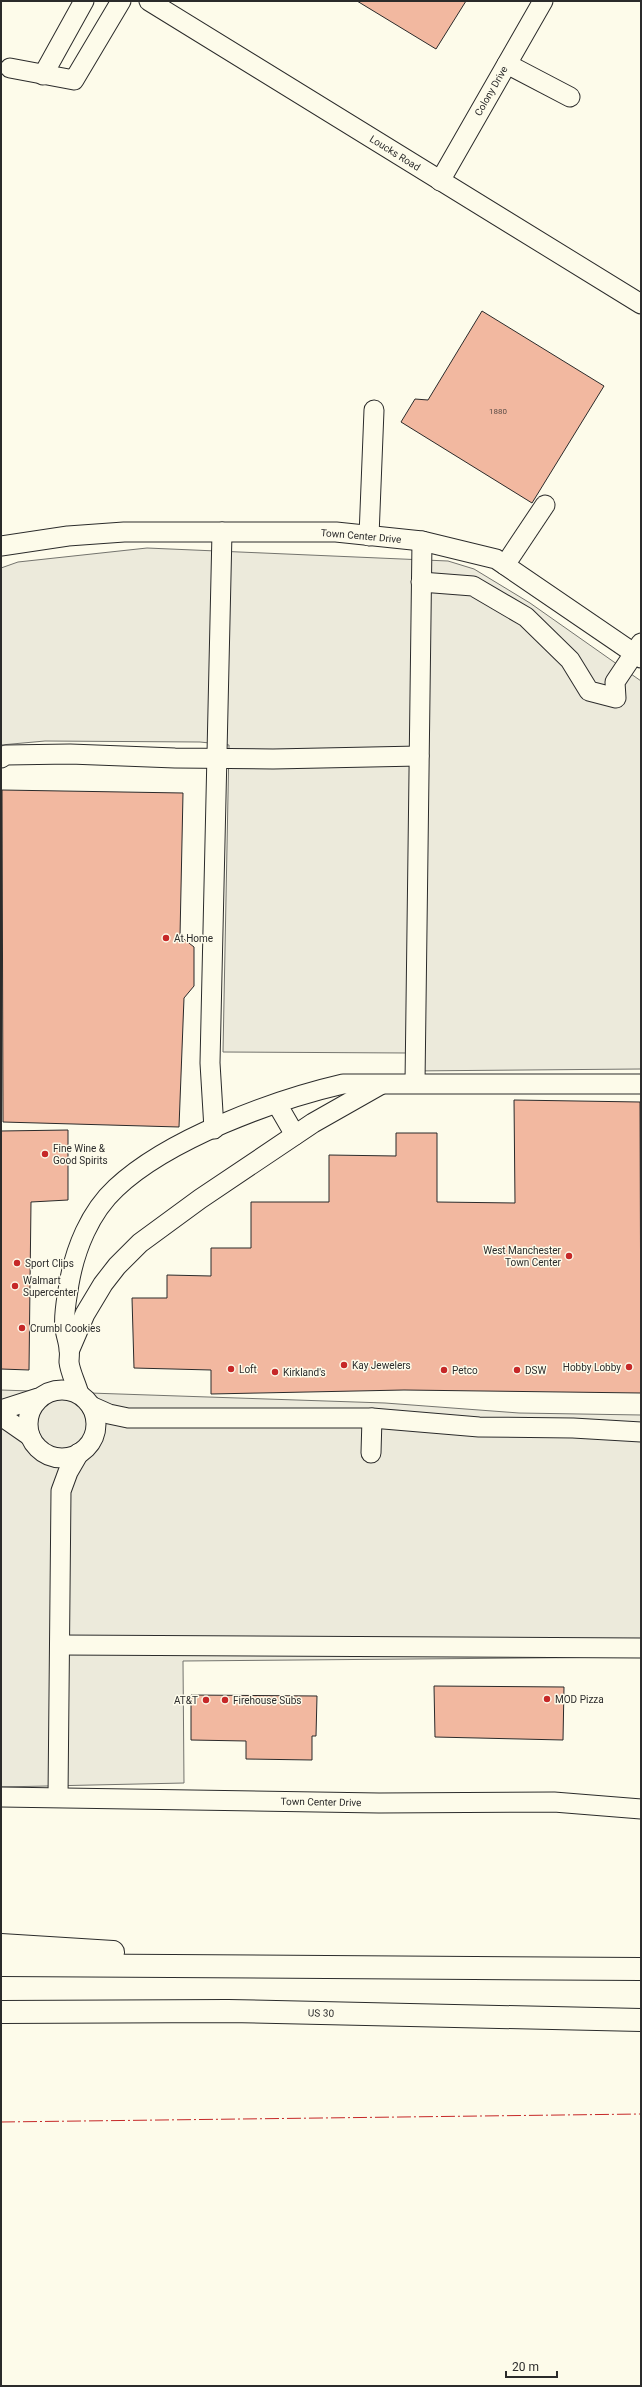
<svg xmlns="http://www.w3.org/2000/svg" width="642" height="2387" viewBox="0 0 642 2387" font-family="Roboto,sans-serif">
	<rect width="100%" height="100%" fill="#fdfbea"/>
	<!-- parking -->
	<g fill="#eceadb" stroke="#74746e">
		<polygon points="147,548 448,561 474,569 530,603 641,681 641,1069 409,1071 408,1053 223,1052 229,745 200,742 45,741 1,745 1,568 18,562"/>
		<polygon points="1,1390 385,1403 519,1413 641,1415 641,1657 183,1661 184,1783 1,1787"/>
	</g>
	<!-- building -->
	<g fill="#f2b8a0" stroke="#2b2b2b">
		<polygon points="357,1 466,1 436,49"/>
		<polygon points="482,311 604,386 532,503 401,422 415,399 428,400"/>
		<polygon points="2,790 183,793 180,936 194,947 194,986 184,998 179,1127 3,1122"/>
		<polygon points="514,1100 640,1102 641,1393 404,1390 211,1394 211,1370 134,1368 132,1298 167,1298 167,1275 211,1276 211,1248 251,1248 251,1202 329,1202 329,1155 396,1156 396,1133 437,1133 437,1202 515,1203"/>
		<polygon points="68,1130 68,1200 31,1202 29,1370 1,1369 1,1131"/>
		<polygon points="434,1686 564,1687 563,1740 435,1737"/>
		<polygon points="191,1695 317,1696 316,1736 312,1736 312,1760 246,1759 246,1741 191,1740"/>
	</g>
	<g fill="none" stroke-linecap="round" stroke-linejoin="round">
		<!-- minor casing -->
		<g stroke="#2b2b2b" stroke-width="21">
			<g id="minor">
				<polyline points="149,1 641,304"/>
				<polyline points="507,64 570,97"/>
				<polyline points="10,68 74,80 121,1"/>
				<polyline points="43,75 84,1"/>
				<polyline points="440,181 543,1"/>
				<polyline points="369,536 374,410"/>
				<polyline points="1,546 68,536 124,532 336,532 422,541 496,559 641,658"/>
				<polyline points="505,565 545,505"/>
				<polyline points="421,582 473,586 526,617 570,660 589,691 616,698 615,682 641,643"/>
				<polyline points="1,758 6,755 70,754 175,758 273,759 419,756"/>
				<polyline points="415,1083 422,541"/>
				<polyline points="277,1104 295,1135"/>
				<polyline points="214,1129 210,1063 222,532"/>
				<polyline points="70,1349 85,1314 103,1284 117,1266 140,1243 200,1199 313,1123 380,1085"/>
				<circle cx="62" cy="1424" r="34"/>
				<path d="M79 1394C76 1383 70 1372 69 1362 69 1358 70 1354 69 1350 69 1343 66 1336 65 1329 63 1315 67 1298 69 1284 75 1249 90 1212 116 1188 168 1139 274 1100 343 1084H641"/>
				<polyline points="91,1406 109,1414 128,1418 372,1418 371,1453"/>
				<polyline points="1,1410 38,1398"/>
				<polyline points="1,1416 30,1436"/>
				<polyline points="372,1418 479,1427 573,1428 641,1432"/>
				<polyline points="60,1645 641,1648"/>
				<polyline points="1,1797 379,1803 554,1802 641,1809"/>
				<polyline points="58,1797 61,1491 68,1472 79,1453"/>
			</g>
		</g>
		<!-- highway casing -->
		<g stroke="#2b2b2b" stroke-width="24">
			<g id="highway">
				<polyline points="1,1945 113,1952"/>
				<polyline points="1,1965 641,1969"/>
				<polyline points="1,2012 228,2011 641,2020"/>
			</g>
		</g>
		<!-- minor -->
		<use href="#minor" stroke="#fdfbea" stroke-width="19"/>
		<!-- highway -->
		<use href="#highway" stroke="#fdfbea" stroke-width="22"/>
		<!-- power -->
		<polyline stroke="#c62828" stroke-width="1" stroke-dasharray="14 3 2 3" stroke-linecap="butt" points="1,2122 641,2114"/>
	</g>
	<!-- markers -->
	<g fill="#c62828" stroke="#fdfbea" stroke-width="1.5">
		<circle cx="166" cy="938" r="4"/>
		<circle cx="45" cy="1154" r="4"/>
		<circle cx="569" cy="1256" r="4"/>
		<circle cx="17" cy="1263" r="4"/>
		<circle cx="15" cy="1286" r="4"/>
		<circle cx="22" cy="1328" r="4"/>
		<circle cx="344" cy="1365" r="4"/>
		<circle cx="629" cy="1367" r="4"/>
		<circle cx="231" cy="1369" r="4"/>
		<circle cx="444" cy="1370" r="4"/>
		<circle cx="517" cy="1370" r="4"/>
		<circle cx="275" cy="1372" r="4"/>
		<circle cx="547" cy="1699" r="4"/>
		<circle cx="206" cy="1700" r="4"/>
		<circle cx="225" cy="1700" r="4"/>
	</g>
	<g text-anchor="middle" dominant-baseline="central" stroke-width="3" stroke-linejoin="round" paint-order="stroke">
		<!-- number labels -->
		<g font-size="8" fill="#5d4e48">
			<text x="498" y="411">1880</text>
		</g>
		<!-- street labels -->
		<g font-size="10" fill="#2b2b2b" stroke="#fdfbea">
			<text transform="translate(491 91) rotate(-60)">Colony Drive</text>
			<text transform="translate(395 153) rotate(32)">Loucks Road</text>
			<text transform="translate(361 536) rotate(5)">Town Center Drive</text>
			<text transform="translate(321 1802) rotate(1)">Town Center Drive</text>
			<text transform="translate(321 2013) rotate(1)">US 30</text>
		</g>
		<!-- poi labels -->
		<g font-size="10" fill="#2b2b2b" stroke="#fdfbea" text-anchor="start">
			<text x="174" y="938">At Home</text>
			<text x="53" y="1148">Fine Wine &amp;<tspan x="53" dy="12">Good Spirits</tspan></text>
			<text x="561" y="1250" text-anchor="end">West Manchester<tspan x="561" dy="12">Town Center</tspan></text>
			<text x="25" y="1263">Sport Clips</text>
			<text x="23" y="1280">Walmart<tspan x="23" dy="12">Supercenter</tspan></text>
			<text x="30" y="1328">Crumbl Cookies</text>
			<text x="352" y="1365">Kay Jewelers</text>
			<text x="621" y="1367" text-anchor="end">Hobby Lobby</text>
			<text x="239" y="1369">Loft</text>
			<text x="452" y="1370">Petco</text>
			<text x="525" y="1370">DSW</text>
			<text x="283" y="1372">Kirkland's</text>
			<text x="555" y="1699">MOD Pizza</text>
			<text x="198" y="1700" text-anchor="end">AT&amp;T</text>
			<text x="233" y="1700">Firehouse Subs</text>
		</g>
	</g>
	<!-- border -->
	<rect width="642" height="2387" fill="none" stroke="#2b2b2b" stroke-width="4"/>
	<!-- scale -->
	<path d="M506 2371v6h51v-6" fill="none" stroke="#2b2b2b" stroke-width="2"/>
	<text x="512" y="2371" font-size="12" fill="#2b2b2b" stroke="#fdfbea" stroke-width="3" paint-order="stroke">20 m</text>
</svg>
